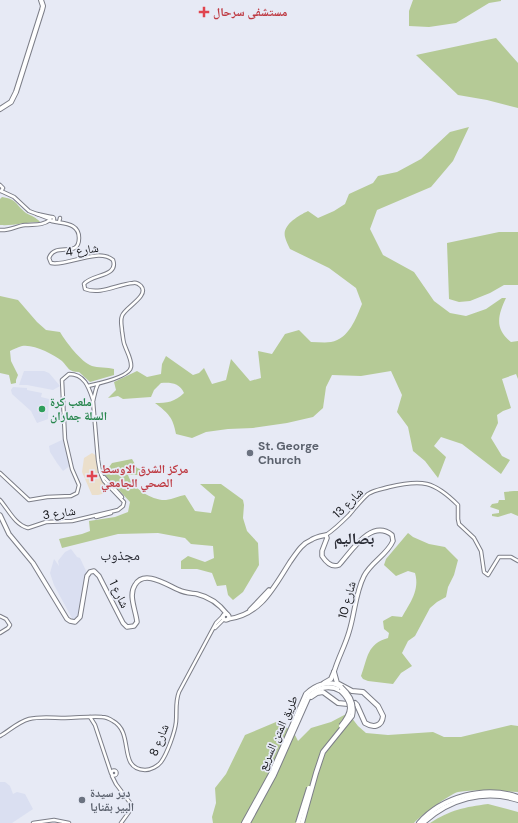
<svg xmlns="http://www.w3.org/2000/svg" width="518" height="823" viewBox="0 0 518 823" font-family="'DM Sans','Noto Naskh Arabic',sans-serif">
	<rect width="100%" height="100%" fill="#e7eaf5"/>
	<!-- built -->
	<g fill="#dadff1">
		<polygon points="24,371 44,371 49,373 60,386 53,390 27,385 19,385"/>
		<polygon points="13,387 27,388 27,390 42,393 41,397 49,399 48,419 37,423 31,411 12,394 11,390"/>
		<polygon points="64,439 71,465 63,471 57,463 50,452 49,446"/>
		<polygon points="71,549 77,557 80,558 87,573 79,612 76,619 73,620 54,585 50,573 54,559 59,566 58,561 65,552"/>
		<polygon points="0,782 5,782 10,786 13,794 17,792 25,794 33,809 12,823 0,823"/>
	</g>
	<!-- medical -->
	<polygon fill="#ebdfcb" points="92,453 97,456 101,479 108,489 102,494 98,495 92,495 82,472 84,458"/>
	<!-- green -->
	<g fill="#b5ca96">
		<polygon points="413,0 501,0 501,1 489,3 456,23 429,27 409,26 409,11"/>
		<polygon points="496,38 518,63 518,108 487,100 458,95 416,55"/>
		<path d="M469 127 453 161 431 187 377 210 370 229 383 255 414 272 434 301 450 313 466 316 486 309 502 298H506C498 315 494 329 511 342L518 341V379L516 374 502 379 511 408 503 411 497 415 498 423 491 438 502 456 510 460 501 474 462 444 441 437 434 446 446 457 438 478 425 461 413 451 408 427 397 412 402 395 391 371 361 376 332 375 326 387 323 408 313 417 287 423 253 428 228 429 206 432 192 438 176 434C173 417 168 413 155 403 167 403 175 402 184 393 180 383 170 382 161 383L154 390 151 397 123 399 118 396 108 398 116 390 114 382 137 371 147 377 161 374 162 364 166 356 193 375 199 373 204 368 212 384 226 380 231 359 250 381 261 378 258 351 272 354 285 334 299 330 311 342C318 342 325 343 331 342 349 339 356 318 362 304L356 288 329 268 290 249C288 245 286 241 285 237 282 225 298 216 308 211L318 218 334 211 345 204 349 194 373 183 378 176 397 172 421 159 450 132Z"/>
		<path d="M2 197C17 199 16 205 26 213 31 216 36 217 40 222 26 222 13 226 0 225V199Z"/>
		<polygon points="499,232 518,232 518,285 504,285 490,293 470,301 459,302 449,299 447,243"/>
		<path d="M0 296 18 300 37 322 46 330 60 332C66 342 81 362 92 366 97 368 108 367 114 369V375L90 382 79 372C68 372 69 368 62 361 53 354 34 344 22 346 18 347 14 349 10 351L11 361 18 375 16 380V383L11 384 9 375 0 373Z"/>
		<path d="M132 459 137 468 149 472 143 475H128C132 488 153 501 166 500 173 499 179 496 185 495L195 511 211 513 215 497 200 484H221L243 500 244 505 243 518 247 531 258 543 259 565 243 592 233 600 228 595 226 585 217 586 212 573 197 569H181V561L188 556 205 562 214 558 213 546 191 544 185 538 158 533 118 534 62 548 59 539 82 534 90 531 89 521 115 517 128 512 130 502 104 474 112 463Z"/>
		<polygon points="514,491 518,491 518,516 511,513 498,517 492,516 492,514 499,513 499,510 490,507 492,504 498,503 499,500 505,500 504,492"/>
		<path d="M408 533 413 537 429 544 445 547 458 560 454 575 448 587 446 597 437 602 430 608 415 636 408 641 402 653 412 666 401 673 393 684 368 681 363 679 361 676C368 657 367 644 388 638L389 633 384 629 383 621 392 616 402 617C410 603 420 590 415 573L408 571 396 576 384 565 386 559Z"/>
		<path d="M348 713 358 726 366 733 388 735 433 732 444 737H461L511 725 518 726V792C499 791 477 789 458 792 450 794 420 816 414 823H213L212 817 216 803 215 788 226 774 245 735 276 722 293 731 298 741 311 728 331 722Z"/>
		<path d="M488 804 518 812V823H430C450 810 465 807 488 804Z"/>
	</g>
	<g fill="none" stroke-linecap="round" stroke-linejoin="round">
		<!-- minor casing -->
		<g stroke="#7c7e88" stroke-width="4.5">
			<g id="minor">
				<polyline points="0,185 3,188 1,191"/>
				<polyline points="1,191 14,197 29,211 50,219"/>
				<polyline points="37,214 51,217"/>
				<circle cx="52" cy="219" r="2"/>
				<path d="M52 221C62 224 79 222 79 238 79 259 55 241 49 258L51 263C66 267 98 247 113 260 119 277 91 274 84 284L85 289C101 295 118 284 133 283 136 282 139 284 141 286 150 296 124 308 122 316 120 321 122 327 122 331 123 336 123 342 125 346 127 352 132 360 131 367 130 377 97 384 88 386"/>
				<polyline points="59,222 60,218"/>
				<path d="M0 230C9 231 16 226 25 225 34 224 42 226 50 220"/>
				<path d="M0 473 29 500 47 497 71 496 77 493 79 485 72 469 65 439 62 380 69 374C85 374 89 388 93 400"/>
				<polyline points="104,477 122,497"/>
				<path d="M0 500C8 509 15 525 28 528L46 522 72 521 118 510 123 506 124 502 104 481 100 472 98 460 93 401 96 389 98 384"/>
				<polyline points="96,517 111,513"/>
				<path d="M326 535C335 529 342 522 349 515 355 508 361 500 368 494 374 490 382 489 389 487 422 479 434 481 458 505V519L459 524 474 538 481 551 484 572 488 575 499 557H511L518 561"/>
				<polyline points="0,616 6,619 10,625 8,628 0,633"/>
				<polyline points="215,628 224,619"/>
				<polyline points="90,717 95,725 111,773"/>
				<path d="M0 736C9 731 18 722 29 719 41 716 54 718 65 718 77 718 90 716 102 717 106 717 110 719 113 721 135 733 117 769 145 770 151 770 158 766 161 762 167 754 175 732 176 722 177 711 175 702 179 692L216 623 223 616"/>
				<circle cx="114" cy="773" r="2.5"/>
				<polyline points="112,776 116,784 131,804 129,812 121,823"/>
				<polyline points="33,823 54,820 69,823"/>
			</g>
		</g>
		<!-- major casing -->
		<g stroke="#7c7e88" stroke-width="5.5">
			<g id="major">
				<path d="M0 515 9 534 33 563 67 619 70 621 75 622 80 617 87 576 90 572 94 571 99 576 123 623 127 627 134 626 137 622C136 611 128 595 135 585 144 569 167 585 179 590 185 593 191 593 197 594 210 597 220 605 227 614"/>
				<polyline points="250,610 269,590"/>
				<circle cx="226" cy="617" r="3"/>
				<path d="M228 619C261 615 274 587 290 562 296 554 301 544 311 540 315 537 321 536 326 535L327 538 322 551V556C326 562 332 568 339 565 351 552 371 518 392 535L393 541C387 555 371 562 364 576 355 594 355 613 349 632 345 646 338 658 334 672"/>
			</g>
		</g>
		<!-- highway casing -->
		<g stroke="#7c7e88" stroke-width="6">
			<g id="highway">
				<polyline points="0,109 11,102 16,92 42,10 43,6 41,0"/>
				<path d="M334 672 337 683 352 691 363 692 378 706 383 716C382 727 373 728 365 723L357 705 355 703"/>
				<polyline points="324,683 331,679 334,672"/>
				<polyline points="311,697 317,693 323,692 338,703 348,704"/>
				<path d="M244 823 271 774 306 694C315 685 330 679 341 687"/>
				<path d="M248 823 274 775 309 696C319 687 329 684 341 691"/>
				<path d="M419 823C442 797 484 785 518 797"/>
				<path d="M423 823C449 799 484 789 518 800"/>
			</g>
		</g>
		<!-- minor -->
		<use href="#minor" stroke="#fff" stroke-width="2.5"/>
		<!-- major -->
		<use href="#major" stroke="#fff" stroke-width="3.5"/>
		<!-- highway -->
		<use href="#highway" stroke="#fff" stroke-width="4"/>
		<!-- highway-bridge casing -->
		<g stroke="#7c7e88" stroke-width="6" stroke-linecap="butt">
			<g id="highway-bridge">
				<path d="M341 691C354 703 352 713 341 726"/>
				<polyline points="298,823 309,788"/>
				<path d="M302 823 316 773 323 752 352 716C355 704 350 695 341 687"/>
			</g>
		</g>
		<!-- highway-bridge -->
		<use href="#highway-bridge" stroke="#fff" stroke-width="4"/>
	</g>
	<!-- markers -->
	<g fill="#e0444e" stroke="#e7eaf5" stroke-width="1.5">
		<path d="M202 6h4v4h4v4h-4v4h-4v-4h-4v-4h4z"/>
		<path d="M90 470h4v4h4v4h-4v4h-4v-4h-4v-4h4z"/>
	</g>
	<circle fill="#2e9e5b" stroke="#e7eaf5" stroke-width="1.5" cx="42" cy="409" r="4"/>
	<g fill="#6b7280" stroke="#e7eaf5" stroke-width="1.5">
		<circle cx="250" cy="453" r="4"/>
		<circle cx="82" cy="800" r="4"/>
	</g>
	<g text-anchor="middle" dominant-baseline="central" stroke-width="3.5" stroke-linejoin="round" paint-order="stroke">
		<!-- health labels -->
		<g font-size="12" font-weight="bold" fill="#be3a42" stroke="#e7eaf5" text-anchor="start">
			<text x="213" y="12">مستشفى سرحال</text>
			<text x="101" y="469">مركز الشرق الاوسط<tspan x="101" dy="14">الصحي الجامعي</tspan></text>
		</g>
		<!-- street labels -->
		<g font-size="12" fill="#131418" stroke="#e7eaf5">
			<text transform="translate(82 250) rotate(-8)">شارع 4</text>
			<text transform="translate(348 503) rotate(-45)">شارع 13</text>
			<text transform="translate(59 513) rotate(-8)">شارع 3</text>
			<text transform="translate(119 594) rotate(64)">شارع 1</text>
			<text transform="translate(347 600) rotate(-75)">شارع 10</text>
			<text transform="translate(278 733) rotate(-66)">طريق المتن السريع</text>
			<text transform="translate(159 740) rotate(-68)">شارع 8</text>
		</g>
		<!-- leisure labels -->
		<g font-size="12" font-weight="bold" fill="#27864d" stroke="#e7eaf5" text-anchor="start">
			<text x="50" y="402">ملعب كرة<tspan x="50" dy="14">السلة جماران</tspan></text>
		</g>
		<!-- worship labels -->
		<g font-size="12" font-weight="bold" fill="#5b616d" stroke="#e7eaf5" text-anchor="start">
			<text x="258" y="446">St. George<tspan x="258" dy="14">Church</tspan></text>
			<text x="90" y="793">دير سيدة<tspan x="90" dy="14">البير بقنايا</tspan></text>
		</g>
		<!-- quarter labels -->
		<g font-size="14" fill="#2d2f38" stroke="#e7eaf5">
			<text x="120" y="555">مجذوب</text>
		</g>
		<!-- district labels -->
		<g font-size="16" font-weight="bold" fill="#2d2f38" stroke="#e7eaf5">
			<text x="354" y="538">بصاليم</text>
		</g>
	</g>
</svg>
